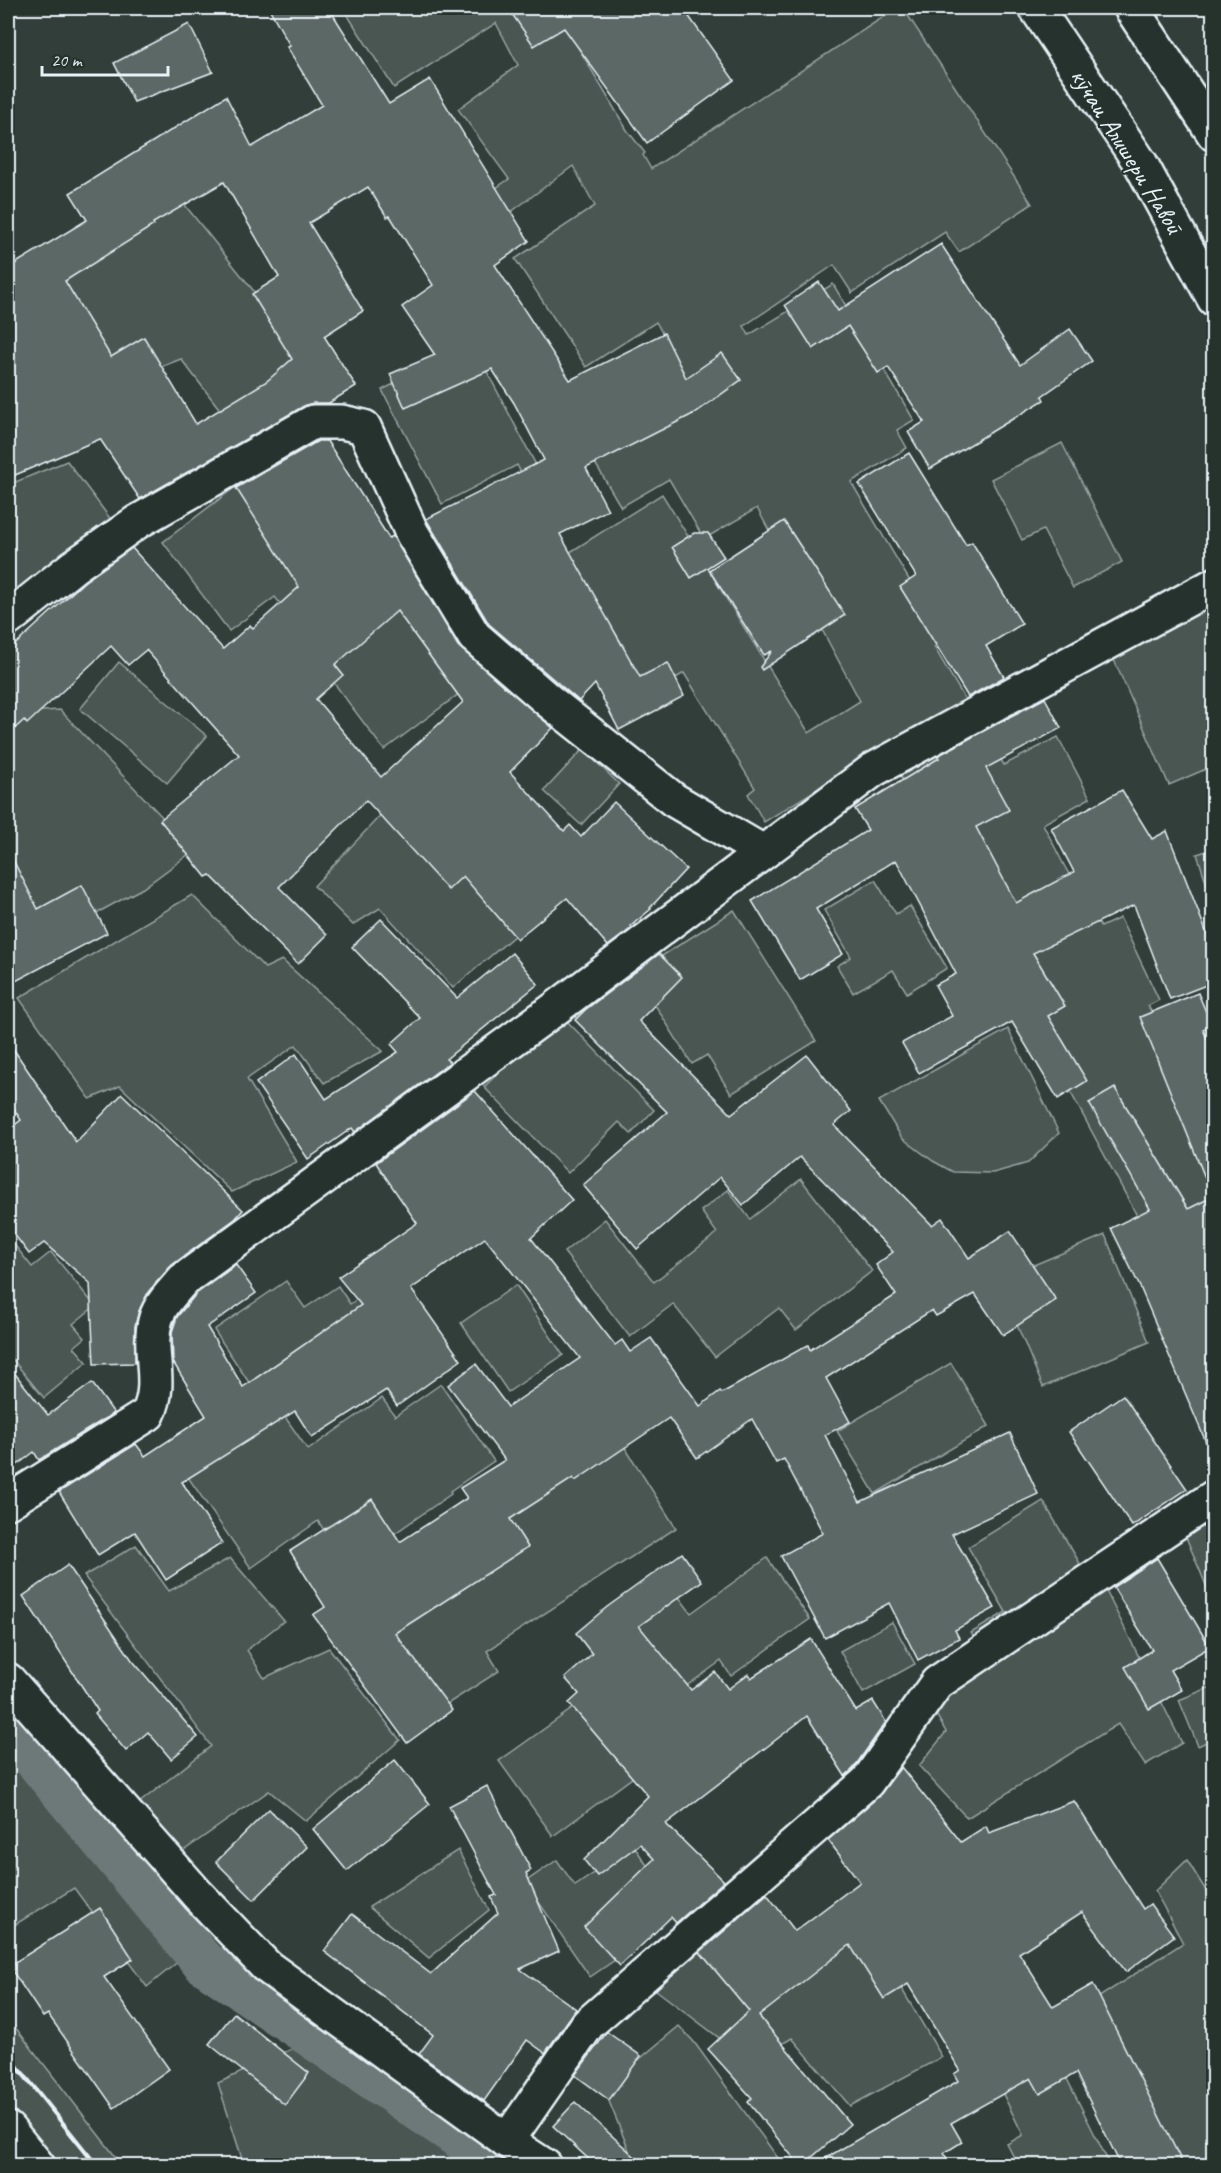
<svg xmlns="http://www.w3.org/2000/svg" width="1221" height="2173" viewBox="0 0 1221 2173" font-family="Caveat,sans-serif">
	<rect width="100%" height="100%" fill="#323e39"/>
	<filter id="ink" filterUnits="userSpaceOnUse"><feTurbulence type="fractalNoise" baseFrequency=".0167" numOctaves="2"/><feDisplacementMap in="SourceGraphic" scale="12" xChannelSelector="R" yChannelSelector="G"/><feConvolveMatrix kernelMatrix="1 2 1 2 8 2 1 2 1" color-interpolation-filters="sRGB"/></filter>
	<g filter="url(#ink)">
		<!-- green -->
		<g fill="#495651" stroke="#98a4a4" stroke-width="1.5">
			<polygon points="343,8 486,8 491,15 488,8 555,8 627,130 645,153 643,155 651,169 897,8 903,8 1032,204 959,252 945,232 852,293 834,265 744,326 749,335 833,284 914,420 897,430 907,448 851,482 945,640 934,647 1004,765 1058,737 1090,798 1043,824 1066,869 1101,927 1120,918 1159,1000 1148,1006 1213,1117 1213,1357 885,747 764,822 748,794 755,788 684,673 617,714 590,669 624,647 567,554 662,494 809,733 860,701 757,508 704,539 669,479 621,507 579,436 684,373 656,322 586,367 515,259 595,206 573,166 507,215 490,192 509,179 458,109 518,65 496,23 394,88"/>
			<polygon points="168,184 301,350 315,374 228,420 181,359 109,387 39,275"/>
			<polygon points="472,343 547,486 532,494 517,465 442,504 382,390"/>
			<polygon points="306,433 333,470 343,582 293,620 275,597 229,631 163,542"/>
			<polygon points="1062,443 1122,562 1073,588 1043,530 1022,540 991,479"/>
			<polygon points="67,461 115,525 20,591 8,595 8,485"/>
			<polygon points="1213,604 1213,766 1169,785 1110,651"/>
			<polygon points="402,607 464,690 384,750 322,667"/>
			<polygon points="119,662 207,736 167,783 80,709"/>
			<polygon points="60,710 168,823 196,849 143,888 32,948 8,966 8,719 11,713"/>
			<polygon points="583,749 619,784 581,825 544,791"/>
			<polygon points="391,804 521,930 453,988 380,908 353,925 314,886"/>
			<polygon points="1213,849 1214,849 1213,903 1197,854"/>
			<polygon points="875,880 896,914 910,906 947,968 907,993 893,970 853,993 837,966 851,957 824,910"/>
			<polygon points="192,895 265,968 282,960 383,1051 324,1083 296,1045 247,1079 297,1162 232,1192 120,1086 90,1099 19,998"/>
			<polygon points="734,910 816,1041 731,1094 707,1055 692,1064 635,973"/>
			<polygon points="559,1013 654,1110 631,1134 619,1122 568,1173 484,1087"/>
			<polygon points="1008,1029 1059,1133 1028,1163 993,1173 953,1172 933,1161 902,1138 879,1101"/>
			<polygon points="801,1179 872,1271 796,1330 779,1308 715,1357 673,1304 630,1337 564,1252 605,1219 654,1282 717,1233 701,1211 728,1190 750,1219"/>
			<polygon points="1105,1235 1149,1342 1043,1387 998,1280"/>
			<polygon points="8,1237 32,1267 51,1252 95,1306 73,1324 85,1338 74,1347 87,1362 44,1398 8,1354"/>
			<polygon points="392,1275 419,1315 256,1393 214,1330 286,1281 305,1308 338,1286 350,1304"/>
			<polygon points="516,1285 563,1355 508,1392 461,1323"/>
			<polygon points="951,1363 989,1426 875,1494 837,1431"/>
			<polygon points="441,1384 494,1461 450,1491 451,1494 348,1566 318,1521 251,1568 174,1457 267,1391 308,1450 382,1398 395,1416"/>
			<polygon points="619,1438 676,1528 487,1651 499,1671 413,1726 357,1641 474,1533"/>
			<polygon points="1043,1501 1088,1577 978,1643 971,1633 1006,1612 968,1547"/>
			<polygon points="1213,1518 1213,1602 1183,1530"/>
			<polygon points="136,1545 169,1591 230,1558 284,1621 247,1650 264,1678 329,1648 400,1740 306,1821 269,1791 176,1856 134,1807 211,1746 84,1576"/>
			<polygon points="767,1558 810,1619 731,1676 721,1661 656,1708 606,1638 673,1589 691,1613"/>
			<polygon points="1101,1581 1182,1743 1145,1765 1118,1724 967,1818 919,1766 946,1732 933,1709 941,1686"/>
			<polygon points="892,1622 915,1664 863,1693 840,1651"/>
			<polygon points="1213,1686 1213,1739 1198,1746 1179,1700"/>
			<polygon points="583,1701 636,1775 553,1836 499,1761"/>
			<polygon points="8,1749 185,1956 147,1987 74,1888 8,1929"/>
			<polygon points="634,1846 656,1879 637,1945 590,1977 525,1882 557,1860 575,1886"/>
			<polygon points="458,1850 489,1910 429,1958 369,1907"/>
			<polygon points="1187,1860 1213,1902 1213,2165 1124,2165 1082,2008 1183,1943 1155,1891"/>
			<polygon points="858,1915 942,2057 850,2106 792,2038 751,2062 656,1990 702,1938 772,1916 798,1955"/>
			<polygon points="8,2018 122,2165 57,2165 8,2101"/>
			<polygon points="679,2026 694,2042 783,2165 635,2165 604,2089"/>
			<polygon points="296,2047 480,2165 244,2165 218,2083"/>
			<polygon points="1059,2063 1110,2165 1018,2165 1007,2144 1023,2135 1002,2092"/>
		</g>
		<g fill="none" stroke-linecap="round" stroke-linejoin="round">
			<!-- canal -->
			<polyline stroke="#6d7978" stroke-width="44" points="8,1726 203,1962 502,2166"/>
		</g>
		<!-- building -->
		<g fill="#5c6865" stroke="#e8f1f8" stroke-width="1.5" fill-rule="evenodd">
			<path d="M269 8H329L389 104 430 79 529 241 495 265 570 380 664 333 686 378 722 353 741 380 695 413 586 468 608 510 560 534 640 677 668 663 684 696 619 730 595 684 579 701 489 624 426 519 544 460 514 403 492 369 405 408 390 374 435 355 402 307 433 285 390 216 387 217 368 187 309 223 363 311 324 336 356 386 329 403H313L304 406 140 499 100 439 8 478V268L87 220 70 193 226 96 252 147 322 105 287 47 290 46ZM224 182 279 277 252 294 292 359 267 381 196 424 144 337 111 357 65 281 154 225 153 223Z"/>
			<polygon points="508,8 683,8 734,80 647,143 564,28 534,46"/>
			<polygon points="189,24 213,72 134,102 114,63"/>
			<polygon points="941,244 1020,365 1070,329 1092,361 1042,396 1044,400 930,469 908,432 924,422 888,367 878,373 848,326 813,349 785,305 819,282 838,311"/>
			<path d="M318 441H327L389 538 393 536 458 646 553 728 510 772 564 831 570 825 581 837 614 802 686 869 650 908 651 909 631 926 632 928 608 946 567 898 517 939 463 876 448 890 366 800 279 887 327 935 298 964 210 875 206 877 160 820 239 755 146 650 128 665 111 646 27 724 24 720 8 735V651L85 581 132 548 223 649 250 625 253 628 299 587 236 488ZM397 611 463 702 381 777 316 699 343 675 335 665Z"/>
			<polygon points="909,453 966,545 972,542 1022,624 986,646 1004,677 968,697 900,587 916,576 859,484"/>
			<polygon points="784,521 845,615 762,670 760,667 772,651 764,655 709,570"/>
			<polygon points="694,533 708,533 724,557 691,578 672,547"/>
			<polygon points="1045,698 1061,728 986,768 1009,810 976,827 1016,903 1074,872 1051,828 1122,790 1152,839 1167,831 1214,952 1214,982 1170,999 1134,905 1033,953 1065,1006 1048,1016 1087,1081 1058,1099 1012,1022 919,1073 902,1043 952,1016 935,985 956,974 896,860 816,909 843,954 800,980 752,901 868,830 855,809 939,758 937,756"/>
			<polygon points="8,850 38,909 82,885 107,933 8,985"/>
			<polygon points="381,919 457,998 512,953 538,984 446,1059 450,1062 355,1132 352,1128 308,1159 256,1083 296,1054 326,1099 398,1052 391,1044 420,1018 352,947"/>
			<polygon points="659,954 682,977 639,1021 731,1114 807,1055 851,1111 834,1125 932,1225 942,1218 969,1258 1010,1231 1056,1300 1003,1335 975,1294 936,1316 932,1310 826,1378 850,1422 825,1435 860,1502 1010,1433 1038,1494 952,1534 995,1608 955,1630 959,1638 918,1660 889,1603 825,1638 781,1556 823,1533 784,1459 776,1463 752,1419 697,1458 669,1418 575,1481 573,1478 510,1519 528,1547 395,1633 452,1710 407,1743 313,1615 325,1607 290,1551 372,1499 400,1542 467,1498 460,1488 505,1460 448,1385 476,1364 508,1407 580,1358 485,1238 411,1289 461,1360 397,1406 386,1390 312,1438 295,1411 182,1482 222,1543 166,1580 135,1532 98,1555 59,1492 136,1444 145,1456 206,1416 173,1362 172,1332 177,1317 196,1294 236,1265 256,1293 207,1327 243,1387 361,1305 338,1277 417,1223 376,1163 475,1091 572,1200 531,1238 615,1345 622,1340 630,1352 651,1338 700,1406 720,1391 722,1393 808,1345 810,1350 896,1295 876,1265 893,1252 800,1157 743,1205 720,1177 637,1249 583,1185 667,1112 575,1020 585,1010"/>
			<polygon points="1198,993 1212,1026 1203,1029 1214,1056 1214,1195 1212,1195 1140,1017"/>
			<polygon points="8,1041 76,1142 122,1094 243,1210 235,1219 172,1265 149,1291 139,1311 135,1326 135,1363 94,1364 90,1283 44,1243 29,1254 8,1226 8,1130 21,1120 8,1100"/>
			<polygon points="1115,1088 1188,1209 1214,1196 1214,1461 1140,1287 1111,1228 1150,1209 1089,1103"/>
			<polygon points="8,1365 48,1415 92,1383 114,1413 39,1460 34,1452 8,1472"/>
			<polygon points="1123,1395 1187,1489 1132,1526 1069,1432"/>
			<polygon points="682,1553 702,1581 639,1626 691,1690 715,1672 728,1689 748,1674 751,1678 811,1639 856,1711 873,1701 886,1722 853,1769 845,1776 807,1716 666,1824 724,1881 676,1923 671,1917 620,1966 584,1927 654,1859 640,1844 597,1876 584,1860 648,1796 569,1703 579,1694 565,1678 592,1654 576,1633 607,1607"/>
			<polygon points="1157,1558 1210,1647 1170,1670 1182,1690 1149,1709 1125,1667 1152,1650 1113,1587"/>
			<polygon points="68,1565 132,1660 198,1737 171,1759 148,1732 126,1751 95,1714 98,1711 23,1596"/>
			<polygon points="395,1760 430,1804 347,1871 313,1829"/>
			<polygon points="901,1767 961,1842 986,1826 989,1833 1074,1801 1143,1909 1150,1904 1174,1936 1126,1972 1082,1912 1019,1953 1053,2007 1093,1984 1184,2166 1121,2166 1076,2073 1040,2094 1031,2078 951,2123 962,2142 944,2153 951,2166 812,2166 958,2081 954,2074 960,2070 908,1984 884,1999 850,1945 759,2016 850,2124 802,2166 800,2166 748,2102 752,2098 708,2049 749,2011 700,1952 767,1894 795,1931 860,1882 828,1840 879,1796"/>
			<polygon points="487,1786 531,1870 526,1873 559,1951 520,1969 576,2009 545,2053 527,2040 484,2101 419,2054 433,2035 324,1951 352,1914 431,1974 498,1913 491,1897 496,1895 449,1806"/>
			<polygon points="269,1809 307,1847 254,1900 216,1862"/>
			<polygon points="100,1908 133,1959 104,1977 169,2069 114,2108 48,2014 43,2017 9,1966"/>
			<polygon points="234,2013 309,2073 285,2105 209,2044"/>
			<polygon points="607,2032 641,2056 609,2100 575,2075"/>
			<polygon points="575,2102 645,2166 596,2166 553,2126"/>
		</g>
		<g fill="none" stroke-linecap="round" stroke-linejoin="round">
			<!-- street casing -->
			<g stroke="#e8f1f8" stroke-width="38">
				<g id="street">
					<polyline points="8,619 73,567 137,522 313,422 342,422 364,427 412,533 474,636 549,701 674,800 763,852"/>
					<path d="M8 1502 148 1414C164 1382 146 1350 156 1318 161 1303 173 1292 183 1280L552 1011 873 770 1214 585"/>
					<polyline points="8,1680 198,1895 266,1966 507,2141 545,2166"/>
					<polyline points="8,2129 38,2166"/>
					<polyline points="507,2141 588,2024 867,1782 937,1683 1214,1497"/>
				</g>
			</g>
			<!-- secondary casing -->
			<g stroke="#e8f1f8" stroke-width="38">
				<g id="secondary">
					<polyline points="1036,8 1141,164 1214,299"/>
					<polyline points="1131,8 1214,134"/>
				</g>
			</g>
			<!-- street -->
			<use href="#street" stroke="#26332d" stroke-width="33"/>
			<!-- secondary -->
			<use href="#secondary" stroke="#26332d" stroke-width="33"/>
			<!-- rail -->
			<polyline stroke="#e8f1f8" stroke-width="4.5" points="8,2055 97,2166"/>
		</g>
	</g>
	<g text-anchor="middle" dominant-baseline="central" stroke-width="4.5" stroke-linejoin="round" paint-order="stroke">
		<!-- street labels -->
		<g font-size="26" fill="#e8f1f8" stroke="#26332d">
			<text transform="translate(1127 151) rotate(58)">кӯчаи Алишери Навоӣ</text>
		</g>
	</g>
	<!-- margin -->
	<rect width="1221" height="2173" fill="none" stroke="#26332d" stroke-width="30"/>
	<rect x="15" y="15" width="1191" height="2143" fill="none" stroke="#e8f1f8" stroke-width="2" filter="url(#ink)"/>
	<!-- scale -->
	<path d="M42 66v9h126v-9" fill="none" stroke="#e8f1f8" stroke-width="3"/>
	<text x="51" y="66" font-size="18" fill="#e8f1f8" stroke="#26332d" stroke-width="4.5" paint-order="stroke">20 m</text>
</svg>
